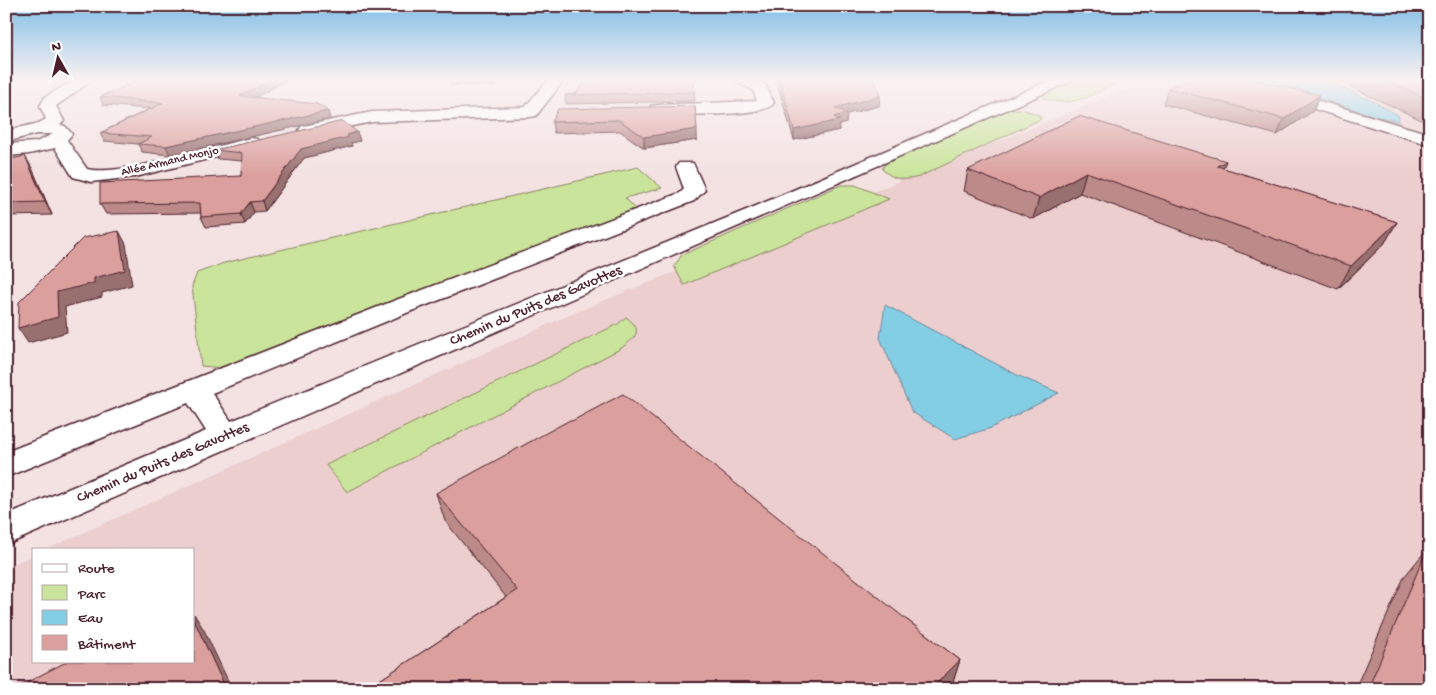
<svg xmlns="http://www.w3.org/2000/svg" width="1436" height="695" viewBox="0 0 1436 695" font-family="'Gochi Hand',sans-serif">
	<rect width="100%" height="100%" fill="#f4e2e2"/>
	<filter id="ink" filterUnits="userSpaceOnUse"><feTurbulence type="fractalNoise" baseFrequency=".02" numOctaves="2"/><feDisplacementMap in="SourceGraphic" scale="10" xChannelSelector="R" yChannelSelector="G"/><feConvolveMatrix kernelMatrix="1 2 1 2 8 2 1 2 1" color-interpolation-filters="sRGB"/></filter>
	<g filter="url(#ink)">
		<!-- built -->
		<g fill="#eccece">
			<polygon points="1152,79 1207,79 1430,146 1430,689 6,689 6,567 34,555 34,661 194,661 194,549 47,549 576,312"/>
			<polygon points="1245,79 1430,79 1430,136"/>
		</g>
		<!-- green -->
		<g fill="#cae59b" stroke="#8a8263">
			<path d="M1077 79H1124C1099 91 1073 110 1044 98L1043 95Z"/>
			<path d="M1009 109H1022L1039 115 1041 119 919 177C904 181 893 180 882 169L886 163Z"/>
			<polygon points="638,167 662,188 625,198 636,209 223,368 201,366 192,286 197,273 224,263"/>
			<polygon points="841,185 855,185 889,199 684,285 674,266 682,255"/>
			<path d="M626 317C645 331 635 338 620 349L347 492 326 465 618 324Z"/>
		</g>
		<!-- water -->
		<g fill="#84cee5" stroke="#6d889b">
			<polygon points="1256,79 1320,79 1371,100 1398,115 1399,121 1379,117"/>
			<polygon points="885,305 1019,376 1059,393 991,428 955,439 912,412 880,338"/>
		</g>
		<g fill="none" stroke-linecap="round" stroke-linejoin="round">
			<!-- minor casing -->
			<g stroke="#4a1f2b" stroke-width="3">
				<g id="minor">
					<path d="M76 79H94L56 106 64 121 60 125 65 126 72 134 67 140 87 169C119 177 215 146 251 138L257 139 260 143 257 147 135 177 91 182 73 177 55 148 29 154 6 156V144L36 142 53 134H36L6 142V131L39 123 46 119 40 106 45 97Z"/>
					<polygon points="549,79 565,79 536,116 530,117 372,122 308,135 302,134 299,130 302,126 308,125 372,112 525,107"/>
					<path d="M734 79H753L765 84 774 103C764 118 678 114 657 115L651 114 649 110 651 106 657 105 757 101 753 90 736 82Z"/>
					<polygon points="1053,79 1073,79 1070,82 6,545 6,515 206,431 188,403 6,477 6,452 396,300 680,193 684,189 676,167 679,163 693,163 705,190 694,201 414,310 212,393 231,421 756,206"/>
					<polygon points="1224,79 1246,79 1430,134 1430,145 1227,82"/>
				</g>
			</g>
			<!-- minor -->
			<use href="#minor" fill="#fff" fill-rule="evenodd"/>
		</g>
		<!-- wall -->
		<g fill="#bc8a88" stroke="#4a1f2b">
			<polygon points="142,79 289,79 254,97 328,111 330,119 170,155 142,152 138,144 104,141 100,133 150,109 103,105 100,97"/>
			<polygon points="450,79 501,79 494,86 451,85"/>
			<polygon points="586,79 697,79 694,83 695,101 566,104 565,95 576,94"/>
			<polygon points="776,79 874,79 880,96 879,106 847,114 846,123 840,125 839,130 794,140"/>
			<polygon points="1334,79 1430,79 1430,124"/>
			<polygon points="1168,88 1320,95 1313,111 1277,135 1163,104"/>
			<polygon points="695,106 697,140 644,148 620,131 554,133 552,122"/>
			<polygon points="357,132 360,141 351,143 352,146 304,158 265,211 254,212 245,224 206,227 201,217 201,213 106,214 100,204 241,176 242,161 218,159 214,150"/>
			<polygon points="25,156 32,168 52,215 6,216 6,160"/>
			<polygon points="1226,161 1223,168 1397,222 1384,244 1338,289 1080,193 1033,219 964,191 968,170"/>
			<polygon points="436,493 907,620 960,660 951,688 950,689 366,689 506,597 445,521"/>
			<polygon points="1427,549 1430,689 1355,689 1404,577"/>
		</g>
		<!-- shaded-wall -->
		<g fill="#99706f" stroke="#4a1f2b">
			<polygon points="273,79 289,79 243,104 240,96"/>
			<polygon points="493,79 501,79 494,86"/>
			<polygon points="1320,95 1313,111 1277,135 1284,119"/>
			<polygon points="880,96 879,106 847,114 846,123 840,125 839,130 794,140 794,130 835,108"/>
			<polygon points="328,111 330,119 170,155 166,146"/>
			<polygon points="697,129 697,140 644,148 644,137"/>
			<polygon points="357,132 360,141 351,143 352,146 304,158 265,211 262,201 301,149"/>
			<polygon points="25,156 32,168 52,215 45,202"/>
			<polygon points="1226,161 1217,181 1217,166"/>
			<polygon points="1086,172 1080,193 1033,219 1039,198"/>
			<polygon points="250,202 254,212 245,224 241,214"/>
			<polygon points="1397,222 1384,244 1338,289 1351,266"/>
			<polygon points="119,231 126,244 132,285 102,293 102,297 65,307 67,332 28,343 18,328 57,292 94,278"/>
			<polygon points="194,614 204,630 232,689 226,689 194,620"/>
			<polygon points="960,660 951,688 950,689 931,689"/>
		</g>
		<!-- building -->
		<g fill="#dba09e" stroke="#4a1f2b">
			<polygon points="142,79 273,79 240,96 317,104 328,111 166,146 138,144 152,137 100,133 163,103 100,97"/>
			<polygon points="586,79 694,79 695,92 565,95 576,94"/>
			<polygon points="779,79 874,79 880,96 835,108 847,113 834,117 840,120 794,130"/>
			<polygon points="1189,79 1252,79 1320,95 1284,119 1168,88"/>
			<polygon points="1382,79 1430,79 1430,100"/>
			<polygon points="695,106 697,129 644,137 619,120 552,122 558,109"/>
			<polygon points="1079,116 1226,161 1217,166 1397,222 1351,266 1086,172 1039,198 968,170"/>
			<polygon points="343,121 357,132 347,135 349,137 301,149 262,201 250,202 241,214 201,217 200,203 100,204 100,183 241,176 242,153 214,150"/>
			<polygon points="25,156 45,202 6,203 6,160"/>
			<polygon points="119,231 125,270 94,278 94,283 57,292 58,317 18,328 19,302 83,238"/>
			<polygon points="623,394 907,620 960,660 931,689 366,689 517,590 436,493 570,420 572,421"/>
			<polygon points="1427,549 1430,550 1430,689 1368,689"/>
			<polygon points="194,620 226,689 14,689 68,661 194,661"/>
		</g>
	</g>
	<!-- sky -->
	<linearGradient id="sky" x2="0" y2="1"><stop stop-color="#80bee7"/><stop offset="0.45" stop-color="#faf2f2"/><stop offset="1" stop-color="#faf2f2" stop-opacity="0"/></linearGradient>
	<rect width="1436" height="176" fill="url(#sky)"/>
	<g text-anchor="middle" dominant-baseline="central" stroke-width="5" stroke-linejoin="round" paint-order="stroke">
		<!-- far-street labels -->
		<g font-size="12" fill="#4a1f2b" stroke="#fff">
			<text transform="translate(170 162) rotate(-13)">Allée Armand Monjo</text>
		</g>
		<!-- street labels -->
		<g font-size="15" fill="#4a1f2b" stroke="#fff">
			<text transform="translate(536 306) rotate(-23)">Chemin du Puits des Gavottes</text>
			<text transform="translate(163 463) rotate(-23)">Chemin du Puits des Gavottes</text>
		</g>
	</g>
	<!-- margin -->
	<rect width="1436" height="695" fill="none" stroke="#fff" stroke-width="25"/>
	<rect x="12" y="12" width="1411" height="670" fill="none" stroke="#4a1f2b" stroke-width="2" filter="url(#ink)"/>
	<!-- legend -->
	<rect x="32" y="548" width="162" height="115" fill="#ffffff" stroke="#b7a5aa"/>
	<rect x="42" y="564" width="25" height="8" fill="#ffffff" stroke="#b7a5aa"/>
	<text x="78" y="572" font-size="15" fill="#4a1f2b">Route</text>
	<rect x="42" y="585" width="25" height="15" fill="#cae59b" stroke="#b7a5aa"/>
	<text x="78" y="598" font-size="15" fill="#4a1f2b">Parc</text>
	<rect x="42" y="610" width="25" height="15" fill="#84cee5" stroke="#b7a5aa"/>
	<text x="78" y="622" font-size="15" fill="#4a1f2b">Eau</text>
	<rect x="42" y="635" width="25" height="15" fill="#dba09e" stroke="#b7a5aa"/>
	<text x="78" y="648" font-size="15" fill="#4a1f2b">Bâtiment</text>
	<!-- north arrow -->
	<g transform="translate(58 58) rotate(352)" stroke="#ffffff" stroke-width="4" paint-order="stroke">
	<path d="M0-4L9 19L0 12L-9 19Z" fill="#4a1f2b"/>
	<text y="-8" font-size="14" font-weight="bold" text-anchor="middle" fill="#4a1f2b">N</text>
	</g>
</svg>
